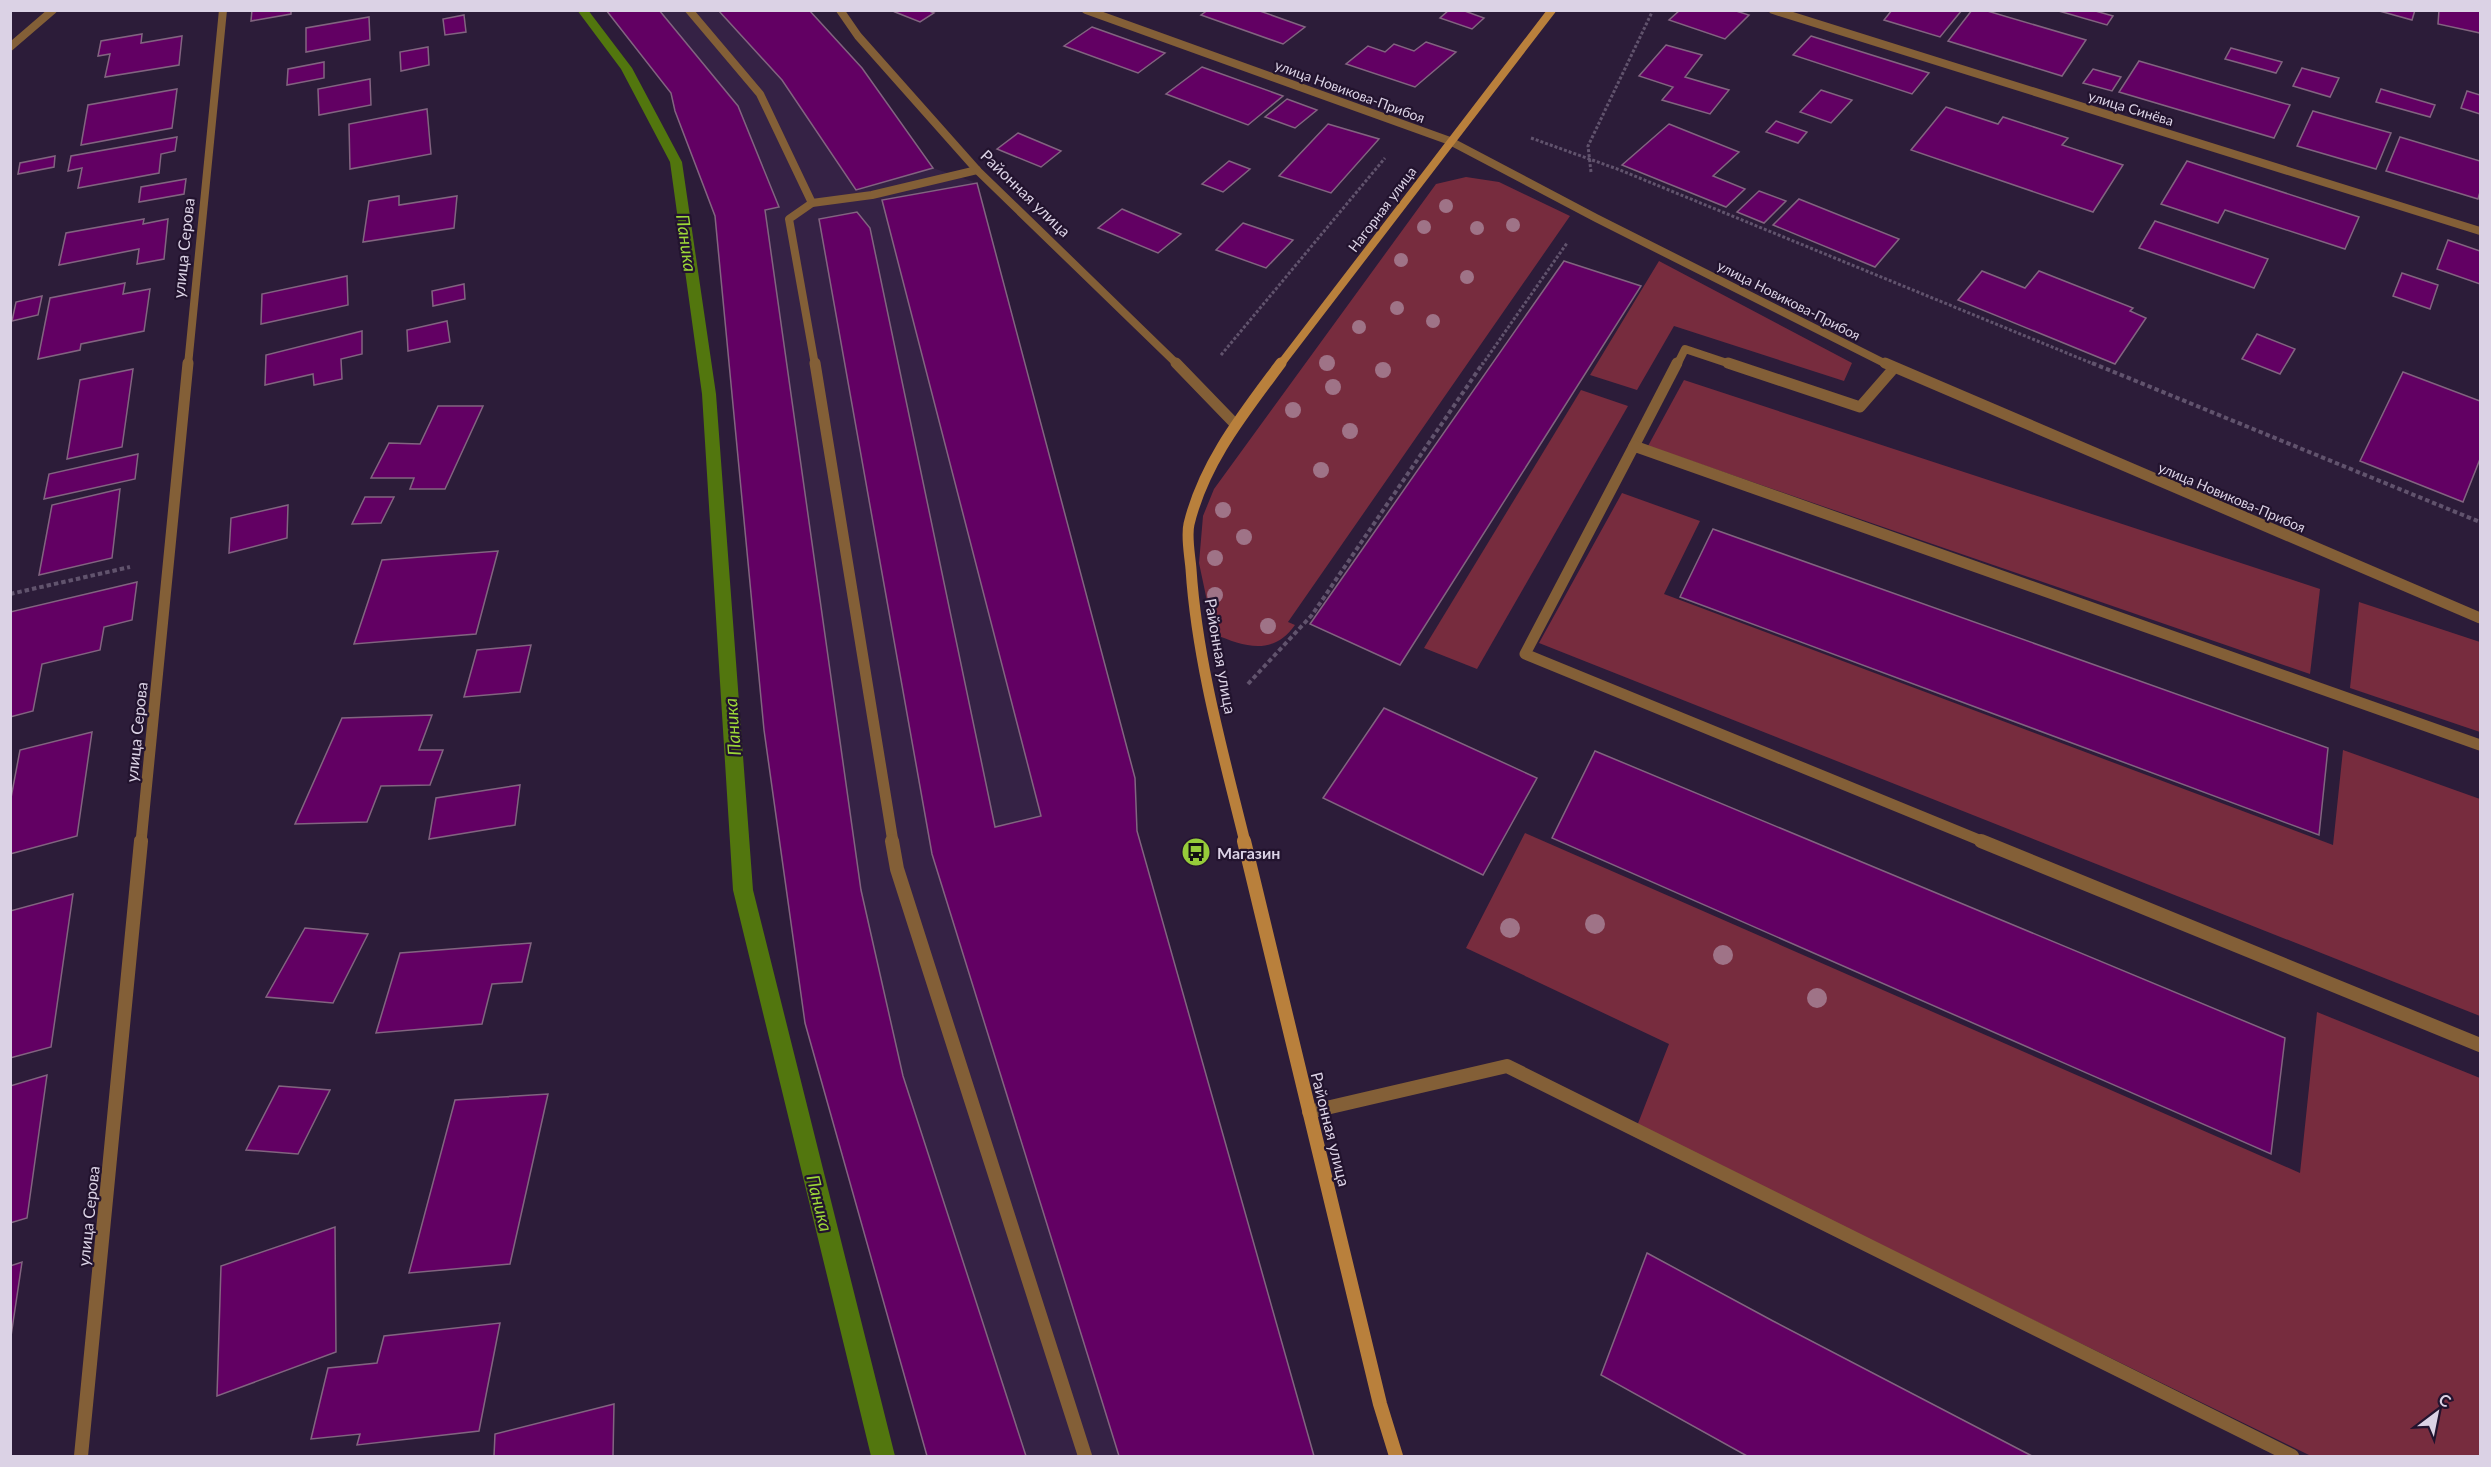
<svg xmlns="http://www.w3.org/2000/svg" width="2491" height="1467" viewBox="0 0 2491 1467" font-family="Lato,sans-serif">
	<rect width="100%" height="100%" fill="#2c1c39"/>
	<!-- built -->
	<polygon fill="#352245" points="606,11 809,11 862,68 933,168 977,183 1135,778 1137,831 1314,1456 927,1456 805,1023 764,730 715,216 675,111 671,93"/>
	<!-- green -->
	<g fill="#772c3e">
		<path d="M1466 177 1499 182 1570 216 1288 622 1295 625C1273 656 1245 647 1214 634L1199 563 1203 516 1214 489 1436 184Z"/>
		<polygon points="1659,261 1852,363 1844,381 1674,326 1637,390 1590,375"/>
		<polygon points="1684,380 2320,589 2310,674 1648,446"/>
		<polygon points="1581,390 1628,406 1477,669 1424,648"/>
		<polygon points="1622,493 1700,521 1664,594 2333,845 2343,750 2480,799 2480,1016 1539,643"/>
		<polygon points="2359,602 2480,642 2480,732 2350,688"/>
		<polygon points="1525,833 2300,1173 2317,1012 2480,1078 2480,1456 2311,1456 1637,1126 1669,1044 1466,948"/>
	</g>
	<g fill="none" stroke-linecap="round" stroke-linejoin="round">
		<!-- stream -->
		<polygon fill="#52760e" fill-rule="evenodd" points="577,10 588,10 632,68 682,162 716,394 753,890 895,1456 871,1456 733,890 702,394 670,162 621,69"/>
	</g>
	<!-- building -->
	<g fill="#620063" stroke="#826480" stroke-width="1.5">
		<polygon points="252,10 291,10 291,14 251,21"/>
		<polygon points="606,10 659,10 738,106 779,207 765,210 861,890 903,1076 1026,1456 927,1456 805,1023 764,730 715,216 675,111 671,93"/>
		<polygon points="718,10 809,10 862,68 933,168 856,190 782,80"/>
		<polygon points="898,10 927,10 934,13 920,22 895,12"/>
		<polygon points="1208,10 1257,10 1305,27 1283,44 1201,15"/>
		<polygon points="1449,10 1462,10 1484,18 1472,29 1440,18"/>
		<polygon points="1680,10 1733,10 1749,15 1725,39 1669,20"/>
		<polygon points="1892,10 1962,10 1940,37 1884,20"/>
		<polygon points="1972,10 1984,10 2086,40 2062,76 1948,41"/>
		<polygon points="2055,10 2092,10 2113,16 2107,25"/>
		<polygon points="2376,10 2415,10 2412,20"/>
		<polygon points="2439,10 2480,10 2480,33 2438,24"/>
		<polygon points="464,15 466,32 445,35 443,19"/>
		<polygon points="369,17 370,40 306,52 306,28"/>
		<polygon points="1092,27 1165,53 1138,73 1064,46"/>
		<polygon points="142,34 141,43 182,36 179,65 105,77 110,54 98,56 101,41"/>
		<polygon points="1811,36 1929,73 1912,94 1793,55"/>
		<polygon points="1426,42 1456,52 1415,87 1346,64 1368,46 1385,52 1394,44 1414,51"/>
		<polygon points="1666,45 1702,55 1685,77 1729,90 1710,114 1662,100 1673,87 1639,76"/>
		<polygon points="428,47 429,65 401,71 400,52"/>
		<polygon points="2231,48 2282,62 2276,73 2225,59"/>
		<polygon points="2139,61 2290,105 2274,138 2119,92"/>
		<polygon points="324,62 324,78 287,85 288,69"/>
		<polygon points="1202,67 1283,96 1248,125 1166,94"/>
		<polygon points="2302,68 2339,78 2330,97 2293,86"/>
		<polygon points="2093,69 2121,77 2112,91 2083,83"/>
		<polygon points="370,79 371,105 319,115 318,89"/>
		<polygon points="177,89 172,128 81,145 88,105"/>
		<polygon points="2381,89 2435,105 2430,117 2376,102"/>
		<polygon points="1821,90 1852,100 1831,123 1800,112"/>
		<polygon points="2467,91 2480,95 2480,114 2461,108"/>
		<polygon points="1287,99 1317,110 1295,128 1265,117"/>
		<polygon points="1946,107 1998,124 2003,117 2068,138 2062,145 2123,165 2093,212 1911,150"/>
		<polygon points="427,109 431,154 350,169 349,124"/>
		<polygon points="2313,111 2391,133 2376,169 2297,146"/>
		<polygon points="1776,121 1807,132 1798,143 1766,132"/>
		<polygon points="1328,124 1379,139 1331,193 1279,176"/>
		<polygon points="1669,124 1739,152 1713,176 1745,189 1726,207 1622,165"/>
		<polygon points="1018,133 1061,151 1041,167 997,149"/>
		<polygon points="177,137 175,151 161,154 159,173 78,188 82,168 68,171 71,156"/>
		<polygon points="2400,137 2480,161 2480,192 2478,199 2386,171"/>
		<polygon points="55,156 54,167 18,174 20,163"/>
		<polygon points="1229,161 1250,169 1223,192 1202,184"/>
		<polygon points="2187,161 2359,217 2345,249 2225,210 2218,223 2161,204"/>
		<polygon points="186,179 184,194 139,202 141,187"/>
		<polygon points="977,183 1135,778 1137,831 1314,1456 1119,1456 932,854 819,219 857,212 870,228 995,827 1041,816 882,200"/>
		<polygon points="1759,191 1786,201 1764,223 1737,212"/>
		<polygon points="399,196 399,205 457,196 454,228 363,242 369,201"/>
		<polygon points="1799,199 1899,239 1875,267 1773,225"/>
		<polygon points="1122,209 1181,234 1158,253 1098,228"/>
		<polygon points="144,219 143,224 168,219 164,259 137,264 139,249 59,265 66,233"/>
		<polygon points="2155,221 2268,259 2254,288 2139,248"/>
		<polygon points="1243,223 1293,240 1266,268 1216,250"/>
		<polygon points="2448,240 2480,251 2480,284 2437,269"/>
		<polygon points="1564,261 1641,286 1400,665 1310,624"/>
		<polygon points="1982,271 2025,288 2039,271 2133,308 2130,311 2146,318 2115,364 1958,300"/>
		<polygon points="2402,273 2438,285 2430,309 2393,296"/>
		<polygon points="347,276 348,305 261,324 262,294"/>
		<polygon points="125,283 123,294 150,289 144,331 81,344 80,350 38,359 50,298"/>
		<polygon points="464,284 465,299 433,306 432,291"/>
		<polygon points="42,296 38,315 12,321 16,302"/>
		<polygon points="447,321 450,342 408,351 407,330"/>
		<polygon points="362,331 362,354 341,359 342,379 314,385 313,374 265,385 266,355"/>
		<polygon points="2257,334 2295,349 2280,374 2242,359"/>
		<polygon points="133,369 122,447 67,459 80,380"/>
		<polygon points="2403,372 2480,401 2480,459 2463,502 2360,461"/>
		<polygon points="438,406 483,406 445,489 410,489 414,478 371,478 389,443 420,444"/>
		<polygon points="138,454 135,479 44,499 49,474"/>
		<polygon points="120,489 112,558 39,575 52,505"/>
		<polygon points="365,497 394,497 381,523 352,524"/>
		<polygon points="288,505 287,538 229,553 231,518"/>
		<polygon points="1713,529 2328,748 2319,835 1680,597"/>
		<polygon points="498,551 476,634 354,644 382,560"/>
		<polygon points="137,582 132,620 104,627 100,650 42,664 33,711 10,717 10,612"/>
		<polygon points="531,645 520,692 464,697 477,650"/>
		<polygon points="1384,708 1537,778 1483,875 1323,798"/>
		<polygon points="432,715 419,750 443,750 430,785 381,786 367,822 295,824 342,718"/>
		<polygon points="92,732 77,836 10,854 10,803 20,750"/>
		<polygon points="1595,751 2285,1038 2271,1154 1552,838"/>
		<polygon points="520,785 515,825 429,839 436,798"/>
		<polygon points="73,894 51,1047 10,1058 10,911"/>
		<polygon points="305,928 368,934 333,1003 266,997"/>
		<polygon points="531,943 522,982 492,984 482,1024 376,1033 400,953"/>
		<polygon points="47,1075 27,1218 10,1223 10,1086"/>
		<polygon points="279,1086 330,1090 298,1154 246,1150"/>
		<polygon points="548,1094 510,1264 409,1273 455,1100"/>
		<polygon points="335,1227 336,1352 217,1396 221,1266"/>
		<polygon points="1647,1253 1773,1321 2032,1456 1747,1456 1601,1375"/>
		<polygon points="22,1262 10,1343 10,1266"/>
		<polygon points="500,1323 479,1431 357,1445 360,1434 311,1439 328,1368 377,1363 384,1336"/>
		<polygon points="614,1404 613,1456 494,1456 495,1434"/>
	</g>
	<g fill="none" stroke-linecap="round" stroke-linejoin="round">
		<!-- path-far1 -->
		<g stroke="#61536d" stroke-width="3" stroke-dasharray="3 2" stroke-linecap="butt">
			<polyline points="1531,138 1620,170 2096,365"/>
			<polyline points="1591,172 1588,146 1653,10"/>
			<polyline points="1221,355 1385,158"/>
			<polyline points="1482,365 1567,243"/>
		</g>
		<!-- path -->
		<g stroke="#61536d" stroke-width="4" stroke-dasharray="4.5 3" stroke-linecap="butt">
			<polyline points="2092,363 2480,522"/>
			<polyline points="10,594 130,567"/>
			<polyline points="1248,684 1312,615 1483,363"/>
		</g>
		<!-- lane-far2 -->
		<g stroke="#835f37" stroke-width="8">
			<polyline points="689,10 760,94 812,203 789,219 815,365"/>
			<polyline points="812,203 872,195 977,170"/>
			<polyline points="1677,365 1685,349 1733,365"/>
		</g>
		<!-- lane-far1 -->
		<g stroke="#835f37" stroke-width="11">
			<polyline points="815,363 893,842"/>
			<polyline points="1728,363 1860,407 1894,368"/>
			<polyline points="1634,446 1677,363"/>
			<polyline points="1984,842 1525,654 1634,446 2480,745"/>
		</g>
		<!-- lane -->
		<g stroke="#835f37" stroke-width="14">
			<polyline points="892,841 897,869 1085,1456"/>
			<polyline points="1981,841 2480,1045"/>
			<polyline points="1309,1112 1507,1066 2292,1456"/>
		</g>
		<!-- street-far2 -->
		<g stroke="#835f37" stroke-width="8">
			<polyline points="840,10 858,36 977,170 1178,365"/>
			<polyline points="1086,10 1450,141 1596,218 1888,365"/>
			<polyline points="1773,10 2480,231"/>
			<polyline points="10,47 53,10"/>
			<polyline points="188,365 223,10"/>
		</g>
		<!-- street-far1 -->
		<g stroke="#835f37" stroke-width="11">
			<polyline points="1176,363 1235,424"/>
			<polyline points="1885,363 2480,618"/>
			<polyline points="141,842 188,363"/>
		</g>
		<!-- street -->
		<polyline stroke="#835f37" stroke-width="14" points="81,1456 141,841"/>
		<!-- secondary-far2 -->
		<polyline stroke="#b9803c" stroke-width="8" points="1280,365 1552,10"/>
		<!-- secondary-far1 -->
		<path stroke="#b9803c" stroke-width="11" d="M1245 842C1223 753 1197 661 1191 569 1190 556 1186 537 1189 524 1204 462 1244 413 1281 363"/>
		<!-- secondary -->
		<polyline stroke="#b9803c" stroke-width="14" points="1244,841 1380,1404 1396,1456"/>
	</g>
	<!-- trees -->
	<g fill="#9f7387">
		<circle cx="1446" cy="206" r="7"/>
		<circle cx="1513" cy="225" r="7"/>
		<circle cx="1424" cy="227" r="7"/>
		<circle cx="1477" cy="228" r="7"/>
		<circle cx="1401" cy="260" r="7"/>
		<circle cx="1467" cy="277" r="7"/>
		<circle cx="1397" cy="308" r="7"/>
		<circle cx="1433" cy="321" r="7"/>
		<circle cx="1359" cy="327" r="7"/>
		<circle cx="1327" cy="363" r="8"/>
		<circle cx="1383" cy="370" r="8"/>
		<circle cx="1333" cy="387" r="8"/>
		<circle cx="1293" cy="410" r="8"/>
		<circle cx="1350" cy="431" r="8"/>
		<circle cx="1321" cy="470" r="8"/>
		<circle cx="1223" cy="510" r="8"/>
		<circle cx="1244" cy="537" r="8"/>
		<circle cx="1215" cy="558" r="8"/>
		<circle cx="1215" cy="595" r="8"/>
		<circle cx="1268" cy="626" r="8"/>
		<circle cx="1595" cy="924" r="10"/>
		<circle cx="1510" cy="928" r="10"/>
		<circle cx="1723" cy="955" r="10"/>
		<circle cx="1817" cy="998" r="10"/>
	</g>
	<!-- icons -->
	<defs>
		<g id="bus-disc" transform="scale(1.5)"><circle r="9.5" fill="#96cc3a" stroke="#22132e"/><path d="M-5-6H5V4H4V6H2V4H-2V6H-4V4H-5ZM-3.5-4V0h7V-4ZM-3.5 1.2v1.5H-2V1.2ZM2 1.2v1.5H3.5V1.2Z" fill="#111"/></g>
	</defs>
	<g fill-rule="evenodd">
		<use href="#bus-disc" x="1196" y="852"/>
	</g>
	<g text-anchor="middle" dominant-baseline="central" stroke-width="4.5" stroke-linejoin="round" paint-order="stroke">
		<!-- far-street labels -->
		<g font-size="14" fill="#dbd2e5" stroke="#22132e">
			<text transform="translate(1350 91) rotate(20)">улица Новикова-Прибоя</text>
			<text transform="translate(2131 108) rotate(17)">улица Синёва</text>
			<text transform="translate(1382 209) rotate(-53)">Нагорная улица</text>
			<text transform="translate(1789 300) rotate(27)">улица Новикова-Прибоя</text>
			<text transform="translate(2232 497) rotate(23)">улица Новикова-Прибоя</text>
		</g>
		<!-- street labels -->
		<g font-size="16" fill="#dbd2e5" stroke="#22132e">
			<text transform="translate(1026 193) rotate(44)">Районная улица</text>
			<text transform="translate(183 248) rotate(-84)">улица Серова</text>
			<text transform="translate(1221 656) rotate(80)">Районная улица</text>
			<text transform="translate(136 732) rotate(-84)">улица Серова</text>
			<text transform="translate(1331 1129) rotate(76)">Районная улица</text>
			<text transform="translate(88 1216) rotate(-84)">улица Серова</text>
		</g>
		<!-- poi labels -->
		<g font-size="16" font-weight="bold" fill="#dbd2e5" stroke="#22132e" text-anchor="start">
			<text x="1217" y="852">Магазин</text>
		</g>
		<!-- water labels -->
		<g font-size="18" font-style="italic" fill="#9dd838" stroke="#22132e">
			<text transform="translate(687 243) rotate(82)">Паника</text>
			<text transform="translate(732 727) rotate(-94)">Паника</text>
			<text transform="translate(820 1203) rotate(76)">Паника</text>
		</g>
	</g>
	<!-- border -->
	<rect width="2491" height="1467" fill="none" stroke="#dbd2e5" stroke-width="24"/>
	<!-- north arrow -->
	<g transform="translate(2437 1413) rotate(32)" stroke="#22132e" stroke-width="4.5" paint-order="stroke">
	<path d="M0-4.5L10 22L0 15L-10 22Z" fill="#dbd2e5"/>
	<text y="-9" font-size="16" font-weight="bold" text-anchor="middle" fill="#dbd2e5">С</text>
	</g>
</svg>
